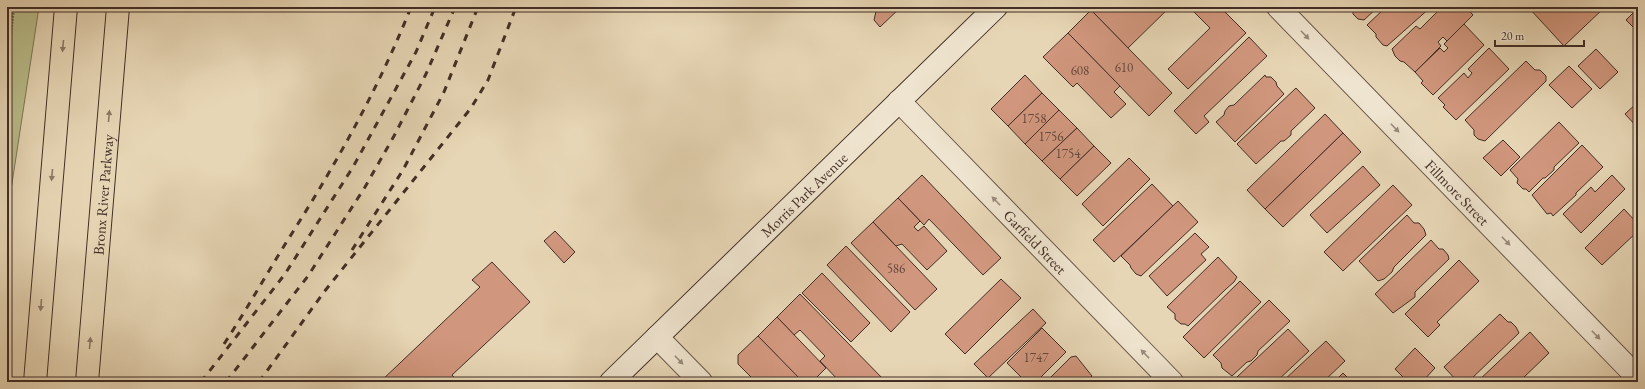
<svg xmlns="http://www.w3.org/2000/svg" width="1645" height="389" viewBox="0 0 1645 389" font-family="'EB Garamond',serif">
	<rect width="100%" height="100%" fill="#e7d6b5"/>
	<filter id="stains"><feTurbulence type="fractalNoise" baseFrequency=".005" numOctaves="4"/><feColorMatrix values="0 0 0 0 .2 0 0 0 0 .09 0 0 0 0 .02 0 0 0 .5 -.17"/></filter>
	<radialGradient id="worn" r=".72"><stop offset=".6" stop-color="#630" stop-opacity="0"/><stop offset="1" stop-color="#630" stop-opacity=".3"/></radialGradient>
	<!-- green -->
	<polygon fill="#b9bd8b" stroke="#7d7658" points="7,7 39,7 7,216"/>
	<!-- building -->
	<g fill="#d1977e" stroke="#412e26">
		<polygon points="877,7 901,7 880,27 874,20"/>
		<polygon points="1094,7 1170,7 1128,48 1091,10"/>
		<polygon points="1189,7 1220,7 1246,33 1188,89 1168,69 1210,28"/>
		<polygon points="1351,7 1378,7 1364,20 1358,19 1353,14 1353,10"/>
		<polygon points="1386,7 1431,7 1387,46 1383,45 1376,37 1376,34 1367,25"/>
		<polygon points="1442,7 1466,7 1473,15 1447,41 1443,37 1438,42 1441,46 1415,72 1404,62 1400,61 1395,56 1392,49 1416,26 1420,29"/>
		<polygon points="1528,7 1605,7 1564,46"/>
		<polygon points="1638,8 1638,32 1626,20"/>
		<polygon points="1091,10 1172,93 1149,116 1068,33"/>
		<polygon points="1464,24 1484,45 1433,95 1421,83 1423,81 1415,72 1440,48 1444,52 1448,48 1444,44"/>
		<polygon points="1068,33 1120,86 1114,92 1126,104 1111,118 1077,83 1073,87 1043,57"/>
		<polygon points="1249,37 1267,56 1204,116 1209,122 1196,134 1174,111"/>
		<polygon points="1489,48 1509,69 1456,120 1443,107 1445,105 1438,98 1464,73 1468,78 1472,73 1468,69"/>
		<polygon points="1596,49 1618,72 1600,89 1578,66"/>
		<polygon points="1526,61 1535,70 1540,70 1546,76 1546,81 1485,141 1478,139 1474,135 1474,130 1465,120"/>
		<polygon points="1569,66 1592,89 1572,108 1549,85"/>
		<polygon points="1025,75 1042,93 1008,126 991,109"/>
		<polygon points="1265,75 1266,77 1271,77 1276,82 1277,86 1284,94 1235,142 1216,122 1224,115 1225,111 1229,106 1234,105"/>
		<polygon points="1296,88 1315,108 1291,131 1291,135 1284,141 1281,141 1256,164 1237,144"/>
		<polygon points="1042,93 1059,110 1025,144 1008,126"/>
		<polygon points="1638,102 1638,128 1625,114"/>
		<polygon points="1059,110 1077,128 1042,161 1025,144"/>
		<polygon points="1325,114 1343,133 1265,209 1247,190"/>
		<polygon points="1559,122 1579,143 1554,167 1554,170 1545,178 1543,178 1529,192 1526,189 1523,189 1517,183 1518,179 1510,170"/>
		<polygon points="1077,128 1094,146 1060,179 1042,161"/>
		<polygon points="1343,133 1361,152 1283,227 1265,209"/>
		<polygon points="1503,140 1520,157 1501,176 1483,158"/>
		<polygon points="1582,145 1603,167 1576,193 1576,195 1553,216 1551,213 1547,214 1532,195"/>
		<polygon points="1094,146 1111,163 1077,196 1060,179"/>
		<polygon points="1129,158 1150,179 1103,226 1082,204"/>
		<polygon points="1363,166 1380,185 1327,233 1310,215"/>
		<polygon points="922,175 1001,258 983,275 929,219 924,225 898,198"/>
		<polygon points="1612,175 1625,189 1581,233 1563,214 1591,187 1595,192"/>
		<polygon points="1152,184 1173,206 1114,262 1093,240"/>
		<polygon points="1393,185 1412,205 1343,271 1324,252"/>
		<polygon points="898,198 920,221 914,227 918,231 924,226 947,251 927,270 902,244 896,246 873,222"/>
		<polygon points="1178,201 1198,222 1141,276 1136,274 1131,268 1130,265 1121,256"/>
		<polygon points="1624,209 1638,224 1638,231 1602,265 1585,248"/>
		<polygon points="1407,215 1414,223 1419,223 1424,229 1426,235 1394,267 1392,272 1384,279 1378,281 1359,261"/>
		<polygon points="873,222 937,289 915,310 851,243"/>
		<polygon points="555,231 575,252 564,263 544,241"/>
		<polygon points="1195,233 1209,247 1201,254 1206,260 1167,296 1149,276"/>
		<polygon points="1431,240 1439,249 1443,249 1448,255 1449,259 1415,292 1415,297 1393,313 1375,294"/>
		<polygon points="846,246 910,312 891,332 827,265"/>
		<polygon points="1218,257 1237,277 1234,282 1226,289 1188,326 1185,324 1181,324 1175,319 1175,314 1167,307"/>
		<polygon points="1459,260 1479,281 1437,322 1440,325 1428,337 1405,314"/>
		<polygon points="492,262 530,302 452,375 458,382 380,382 480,287 472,280"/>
		<polygon points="822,273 870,323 851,342 802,293"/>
		<polygon points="1001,279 1021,298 965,354 945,334"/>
		<polygon points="1240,281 1261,302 1204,358 1183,337"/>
		<polygon points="800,294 886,382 840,382 820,361 825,356 800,330 794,335 777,317"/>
		<polygon points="1269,300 1290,321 1258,351 1257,355 1251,361 1247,362 1232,376 1222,368 1221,363 1213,355"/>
		<polygon points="1033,309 1046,323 988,378 974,364"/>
		<polygon points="1500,314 1508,322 1511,322 1516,327 1519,333 1468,382 1458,382 1444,367"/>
		<polygon points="777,317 826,368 812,382 802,382 758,336"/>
		<polygon points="1042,328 1066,352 1036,382 1026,382 1007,363"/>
		<polygon points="1288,329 1309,351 1276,382 1241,382 1237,377"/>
		<polygon points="1530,332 1549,353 1519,382 1477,382"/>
		<polygon points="758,336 802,381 801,382 756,382 738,364 738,355"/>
		<polygon points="1326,341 1345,361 1323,382 1282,382"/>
		<polygon points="1415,348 1435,368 1422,382 1408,382 1395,369"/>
		<polygon points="1076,356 1092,376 1085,382 1046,382 1071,357"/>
		<polygon points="1343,373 1352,382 1334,382"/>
	</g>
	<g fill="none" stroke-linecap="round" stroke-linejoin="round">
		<!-- minor casing -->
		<g stroke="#6a584a" stroke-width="24">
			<g id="minor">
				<path id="s1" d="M1278 7 1638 378"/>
				<path id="s2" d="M899 101 1172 382"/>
				<polyline points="657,337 701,382"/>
			</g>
		</g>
		<!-- secondary casing -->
		<g stroke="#412e26" stroke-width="24">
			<g id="secondary">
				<path id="s3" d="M611 382 996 7"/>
			</g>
		</g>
		<!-- motorway casing -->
		<g stroke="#412e26" stroke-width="24">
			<g id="motorway">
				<polyline points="35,382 66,7"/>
				<path id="s4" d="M87 382 118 7"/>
			</g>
		</g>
		<!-- path -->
		<polyline stroke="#412e26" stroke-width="2.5" stroke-dasharray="1 2" stroke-linecap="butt" points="7,68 14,7"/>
		<!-- minor -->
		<use href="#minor" stroke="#efe4cf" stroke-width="22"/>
		<!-- secondary -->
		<use href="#secondary" stroke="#efe4cf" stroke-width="22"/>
		<!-- motorway -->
		<use href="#motorway" stroke="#e7d6b5" stroke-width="22"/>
		<!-- rail -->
		<g stroke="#412e26" stroke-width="3" stroke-dasharray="7 7" stroke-linecap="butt">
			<polyline points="352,250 403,170 444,92 478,7"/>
			<path d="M224 344C247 309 267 273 289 238 336 164 379 88 411 7"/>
			<polyline points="201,382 285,274 353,167 416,52 435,7"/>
			<polyline points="226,382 308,276 365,187 394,136 426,74 455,7"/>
			<polyline points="259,382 324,292 471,108 488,80 516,7"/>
		</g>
	</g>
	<!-- one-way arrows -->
	<defs><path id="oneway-solid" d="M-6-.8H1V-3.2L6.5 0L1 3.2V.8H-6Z"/></defs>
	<g fill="#98897a">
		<use href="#oneway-solid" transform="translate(1305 35) rotate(46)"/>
		<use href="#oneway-solid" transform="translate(1395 128) rotate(46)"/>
		<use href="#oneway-solid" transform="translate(996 201) rotate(-134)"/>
		<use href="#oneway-solid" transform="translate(1506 241) rotate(46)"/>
		<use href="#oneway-solid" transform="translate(1596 335) rotate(46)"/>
		<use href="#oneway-solid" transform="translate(1145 354) rotate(-134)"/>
		<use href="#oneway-solid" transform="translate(679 360) rotate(46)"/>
	</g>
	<g fill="#8c7a66">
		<use href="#oneway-solid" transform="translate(63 46) rotate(95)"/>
		<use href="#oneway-solid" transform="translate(109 116) rotate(-85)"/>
		<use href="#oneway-solid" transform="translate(52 175) rotate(95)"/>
		<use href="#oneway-solid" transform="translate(41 305) rotate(95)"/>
		<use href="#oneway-solid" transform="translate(90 343) rotate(-85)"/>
	</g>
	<g text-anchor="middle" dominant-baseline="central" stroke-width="4" stroke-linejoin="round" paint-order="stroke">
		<!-- number labels -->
		<g font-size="13" fill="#65483c">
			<text x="1124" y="67">610</text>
			<text x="1080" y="70">608</text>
			<text x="1034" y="118">1758</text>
			<text x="1051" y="136">1756</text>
			<text x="1068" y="153">1754</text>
			<text x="896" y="268">586</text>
			<text x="1036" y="357">1747</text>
		</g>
		<!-- street labels -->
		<g font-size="15" fill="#412e26" stroke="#efe4cf">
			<text stroke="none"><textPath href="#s1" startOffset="258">Fillmore Street</textPath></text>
			<text stroke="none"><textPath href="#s3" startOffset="269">Morris Park Avenue</textPath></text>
			<text stroke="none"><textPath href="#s4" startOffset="188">Bronx River Parkway</textPath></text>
			<text stroke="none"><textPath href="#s2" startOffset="196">Garfield Street</textPath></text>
		</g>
	</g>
	<!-- margin -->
	<rect width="1645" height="389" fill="none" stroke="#e7d6b5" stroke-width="24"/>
	<rect x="8" y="8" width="1629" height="373" fill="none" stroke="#412e26" stroke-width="2"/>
	<rect x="12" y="12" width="1621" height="365" fill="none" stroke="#412e26"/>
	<!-- scale -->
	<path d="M1495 40v6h89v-6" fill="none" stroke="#412e26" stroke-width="2"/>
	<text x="1501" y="40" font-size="12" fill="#412e26" stroke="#efe4cf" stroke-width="3" paint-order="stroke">20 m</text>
	<rect width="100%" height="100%" filter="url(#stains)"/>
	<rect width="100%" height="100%" fill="url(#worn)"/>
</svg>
